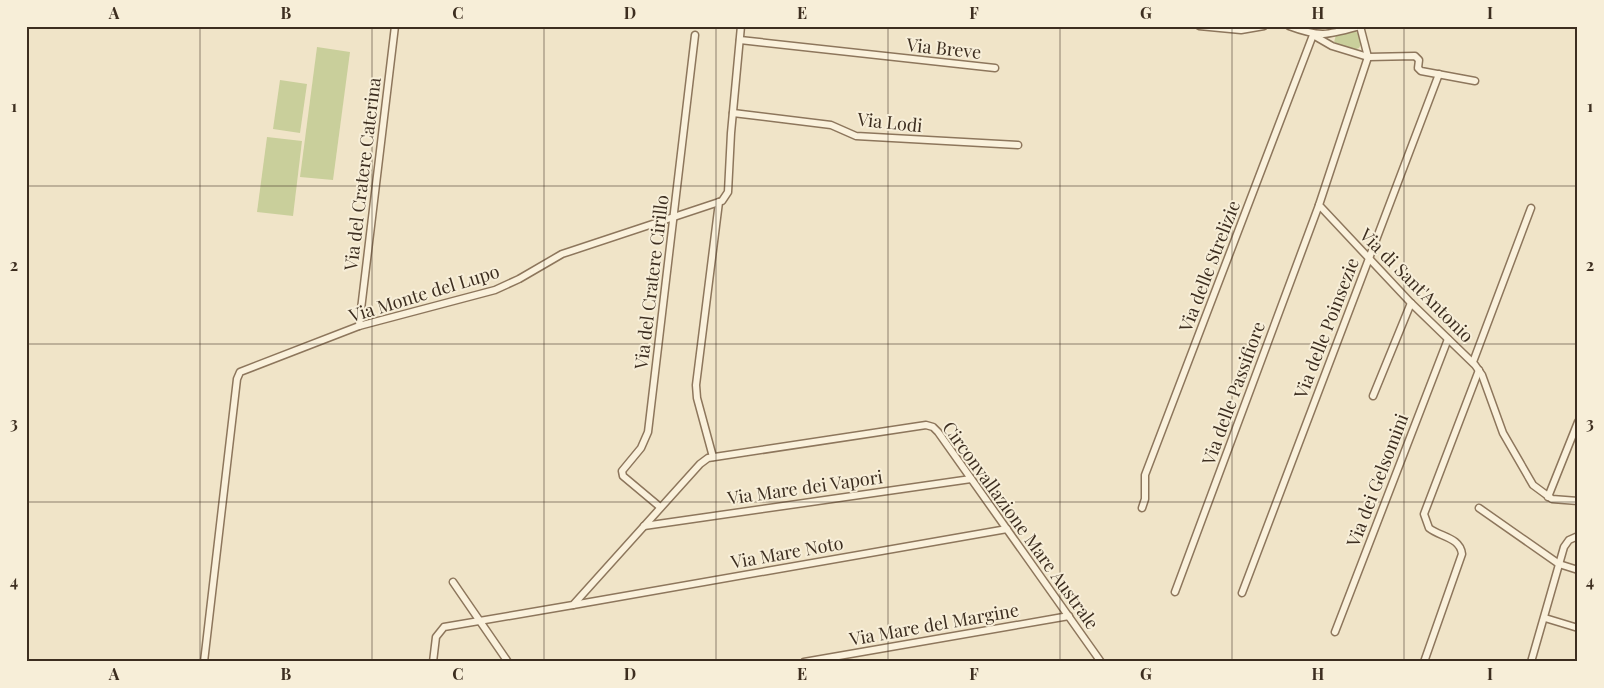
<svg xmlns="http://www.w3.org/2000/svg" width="1604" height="688" viewBox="0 0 1604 688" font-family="'Playfair Display',serif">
	<rect width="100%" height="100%" fill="#f0e4c8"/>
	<!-- green -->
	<g fill="#c9cf9b">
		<polygon points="1354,30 1360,35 1361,44 1359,48 1352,51 1334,42 1336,35"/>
		<polygon points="317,47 350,52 333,180 300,177"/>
		<polygon points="280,80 307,84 300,133 273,129"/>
		<polygon points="267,137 302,141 293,216 257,212"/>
	</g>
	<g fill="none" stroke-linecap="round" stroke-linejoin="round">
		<!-- minor casing -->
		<g stroke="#8d765c" stroke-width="9">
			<g id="minor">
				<polyline points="1199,26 1241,30 1264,26"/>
				<path d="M1289 26C1321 38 1328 35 1360 26"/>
				<polyline points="1360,26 1368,57"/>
				<polyline points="1313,35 1332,46 1368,57 1415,56 1419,60 1418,68 1421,71 1475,81"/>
				<polyline points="740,40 995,68"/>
				<polyline points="1368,57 1319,205 1411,303 1475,365 1482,375 1503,433 1533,485 1552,499 1578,501"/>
				<polyline points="733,113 831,125 856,136 1018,145"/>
				<polyline points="359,326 395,26"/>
				<polyline points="1473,362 1531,208"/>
				<polyline points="1373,396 1411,303"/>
				<polyline points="713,457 697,398 696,385 719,202"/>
				<polyline points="1548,497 1578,422"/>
				<polyline points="660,507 623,476 622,471 641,448 648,432 695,35"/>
				<polyline points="1142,508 1145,499 1145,475 1313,35"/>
				<polyline points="1479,508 1559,564 1578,570"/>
				<polyline points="644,526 971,479"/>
				<polyline points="453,582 508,662"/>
				<polyline points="1175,592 1319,205"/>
				<polyline points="1242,593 1439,74"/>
				<polyline points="573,605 1007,529"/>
				<polyline points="1545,618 1578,628"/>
				<polyline points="1335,632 1448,339"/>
				<polyline points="204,662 237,379 240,372 359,326 495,290 519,279 562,254 722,201 728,192 731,133 741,26"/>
				<polyline points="433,662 436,637 444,627 573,605 700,464 708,458 926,425 933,427 938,432 1101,662"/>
				<polyline points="804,662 1069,616"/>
				<path d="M1424 662 1462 554C1460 537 1440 537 1429 528L1424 514 1479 370"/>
				<polyline points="1531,662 1564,547 1569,540 1578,536"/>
			</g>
		</g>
		<!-- minor -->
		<use href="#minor" stroke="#faf1dc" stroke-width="6"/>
	</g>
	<!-- grid -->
	<path fill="none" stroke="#3d2e20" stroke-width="1" stroke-opacity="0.55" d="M200 26V662M372 26V662M544 26V662M716 26V662M888 26V662M1060 26V662M1232 26V662M1404 26V662M26 186H1578M26 344H1578M26 502H1578"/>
	<g text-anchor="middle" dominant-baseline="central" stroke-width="4" stroke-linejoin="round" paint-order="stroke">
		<!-- street labels -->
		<g font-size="18" fill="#3d2e20" stroke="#f7eed8">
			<text transform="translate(944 48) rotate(6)">Via Breve</text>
			<text transform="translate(890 122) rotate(6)">Via Lodi</text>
			<text transform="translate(362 174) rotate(-83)">Via del Cratere Caterina</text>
			<text transform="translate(1209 266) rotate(-69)">Via delle Strelizie</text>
			<text transform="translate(651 282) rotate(-83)">Via del Cratere Cirillo</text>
			<text transform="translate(1417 285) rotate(45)">Via di Sant'Antonio</text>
			<text transform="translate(424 293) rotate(-17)">Via Monte del Lupo</text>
			<text transform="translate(1326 328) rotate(-69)">Via delle Poinsezie</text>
			<text transform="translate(1233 393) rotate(-70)">Via delle Passifiore</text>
			<text transform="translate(1377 480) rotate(-69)">Via dei Gelsomini</text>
			<text transform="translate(805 487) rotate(-8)">Via Mare dei Vapori</text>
			<text transform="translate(1021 525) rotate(54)">Circonvallazione Mare Australe</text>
			<text transform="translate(787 552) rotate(-10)">Via Mare Noto</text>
			<text transform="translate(934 624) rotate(-10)">Via Mare del Margine</text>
		</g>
	</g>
	<!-- border -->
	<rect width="1604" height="688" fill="none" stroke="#f7eed8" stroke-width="55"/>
	<rect x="28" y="28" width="1548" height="632" fill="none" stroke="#3d2e20" stroke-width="2"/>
	<g font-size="16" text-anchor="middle" font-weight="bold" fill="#3d2e20">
		<text x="114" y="19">A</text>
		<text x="286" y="19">B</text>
		<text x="458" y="19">C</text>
		<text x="630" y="19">D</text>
		<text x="802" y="19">E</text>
		<text x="974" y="19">F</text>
		<text x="1146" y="19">G</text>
		<text x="1318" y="19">H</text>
		<text x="1490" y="19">I</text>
		<text x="14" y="112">1</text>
		<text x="1590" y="112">1</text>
		<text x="14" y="271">2</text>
		<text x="1590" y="271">2</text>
		<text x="14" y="429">3</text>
		<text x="1590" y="429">3</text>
		<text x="14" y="587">4</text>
		<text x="1590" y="587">4</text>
		<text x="114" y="680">A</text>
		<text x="286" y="680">B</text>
		<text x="458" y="680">C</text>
		<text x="630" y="680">D</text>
		<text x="802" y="680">E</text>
		<text x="974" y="680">F</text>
		<text x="1146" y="680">G</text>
		<text x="1318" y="680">H</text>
		<text x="1490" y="680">I</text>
	</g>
</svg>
